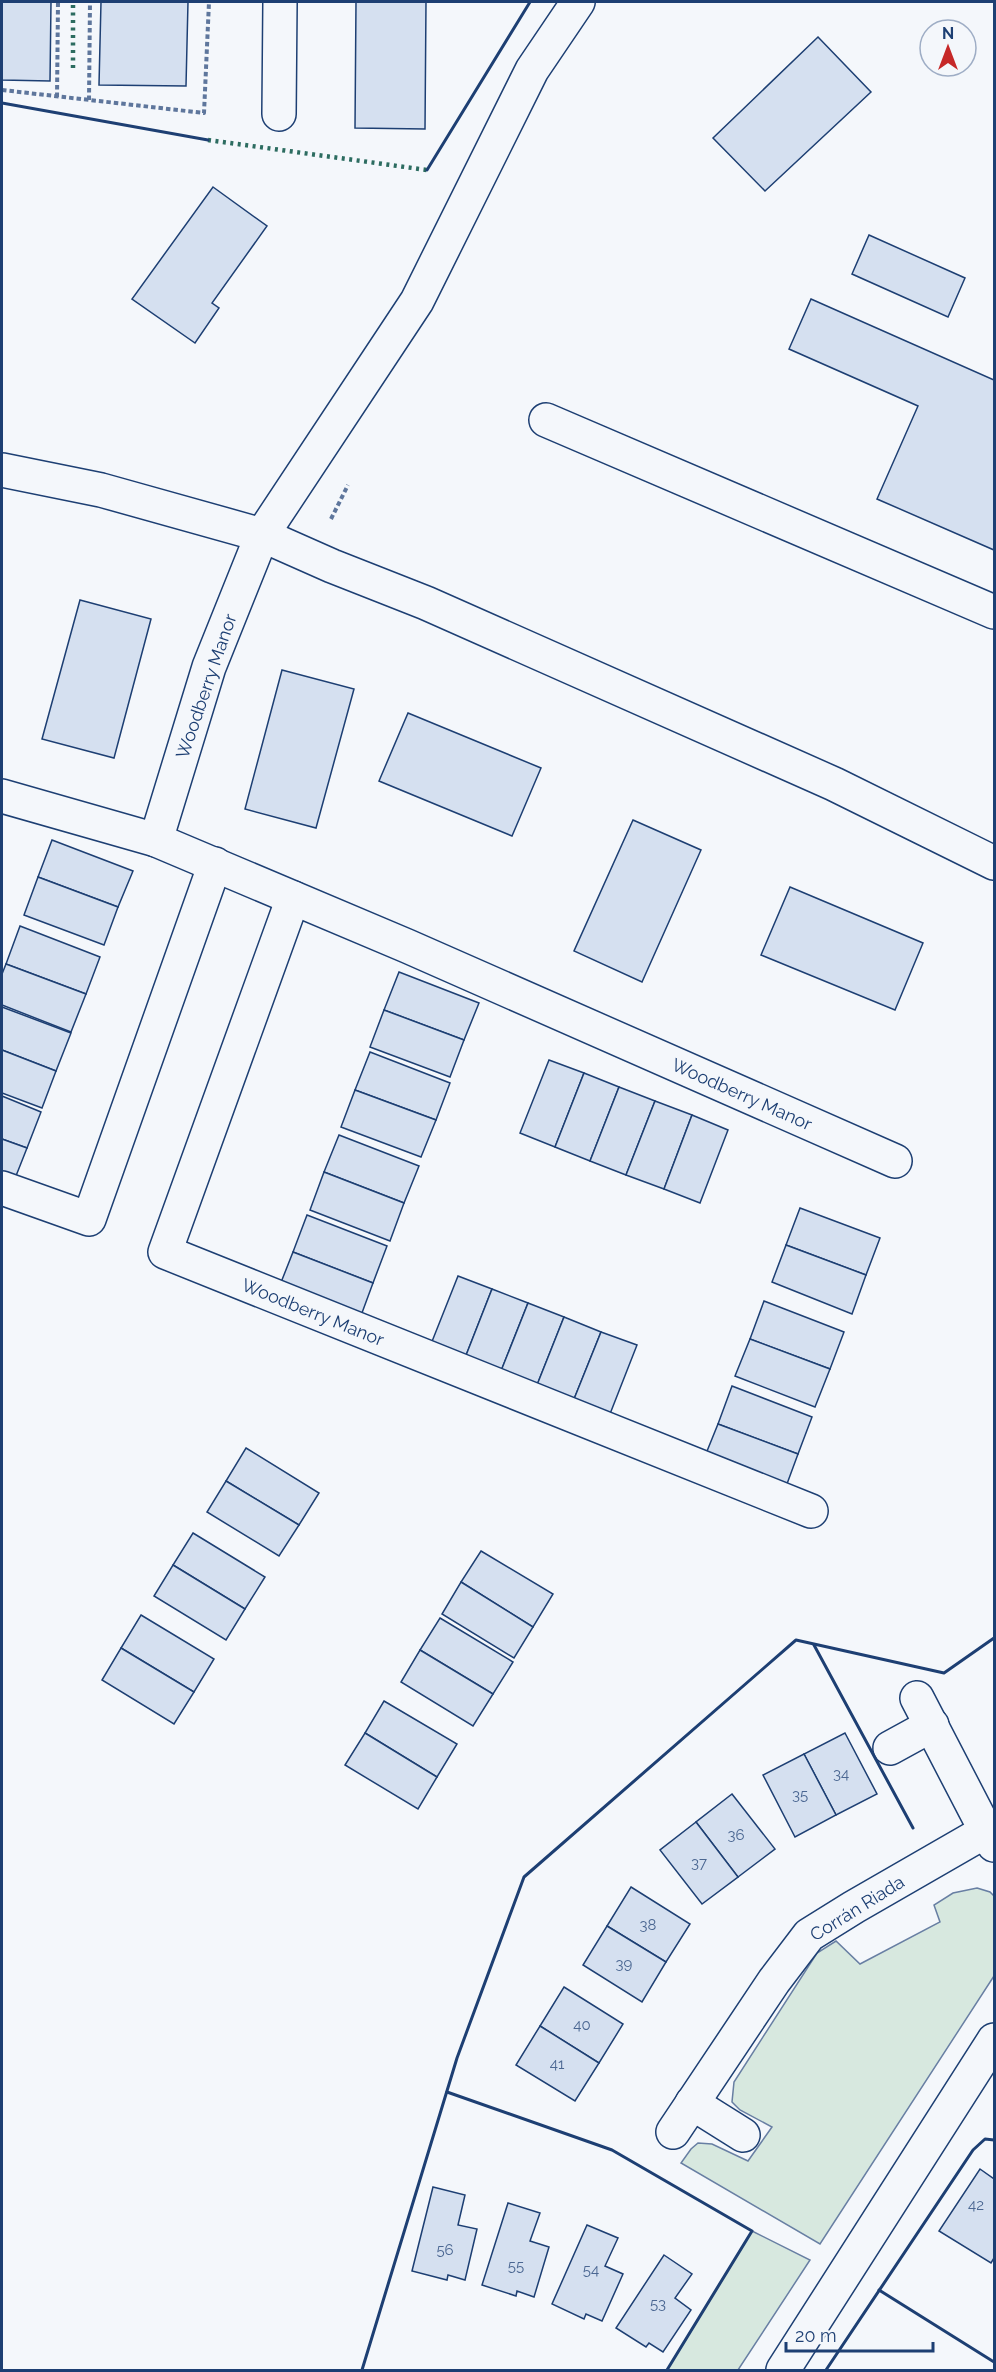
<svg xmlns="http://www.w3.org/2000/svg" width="996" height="2372" viewBox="0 0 996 2372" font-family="Raleway,sans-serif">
	<rect width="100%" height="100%" fill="#f4f7fb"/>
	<!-- green -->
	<g fill="#d7e8df" stroke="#687fa3" stroke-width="1.5">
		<polygon points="977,1888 990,1892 994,1896 994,1976 820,2244 681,2163 691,2149 698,2143 712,2144 748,2161 772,2127 740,2110 732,2102 734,2082 817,1953 836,1941 860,1964 940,1922 934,1905 953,1893"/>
		<polygon points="752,2231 810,2260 738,2370 667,2370"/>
	</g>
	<!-- building -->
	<g fill="#d5e0f0" stroke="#1d3f73" stroke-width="1.5">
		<polygon points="2,2 51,2 50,81 2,80"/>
		<polygon points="101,2 188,2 186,86 99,85"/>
		<polygon points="356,2 426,2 425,129 355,128"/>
		<polygon points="818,37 871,92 765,191 713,138"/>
		<polygon points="213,187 267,226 212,303 219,308 195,343 132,299"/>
		<polygon points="869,235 965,278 948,317 852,274"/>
		<polygon points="811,299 994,380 994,550 877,499 918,406 789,349"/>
		<polygon points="80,600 151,619 114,758 42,739"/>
		<polygon points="282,670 354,689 316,828 245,809"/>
		<polygon points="408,713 541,768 512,836 379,781"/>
		<polygon points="633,820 701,850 642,982 574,951"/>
		<polygon points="52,840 133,871 118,907 38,877"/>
		<polygon points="38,877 118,907 104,945 24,915"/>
		<polygon points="790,887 923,943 895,1010 761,955"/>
		<polygon points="20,926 100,957 86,994 6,964"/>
		<polygon points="6,964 86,994 71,1032 2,1005 2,974"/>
		<polygon points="399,972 479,1003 464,1040 384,1010"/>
		<polygon points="2,1007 71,1033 56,1071 2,1050"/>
		<polygon points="384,1010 464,1040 450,1077 370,1047"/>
		<polygon points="2,1050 56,1071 42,1108 2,1093"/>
		<polygon points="370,1052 450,1083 436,1120 355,1090"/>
		<polygon points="549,1060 584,1073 555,1147 520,1133"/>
		<polygon points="584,1073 619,1087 590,1161 555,1147"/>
		<polygon points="619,1087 655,1101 626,1175 590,1161"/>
		<polygon points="355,1090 436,1120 421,1157 341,1127"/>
		<polygon points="2,1096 41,1112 27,1148 2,1139"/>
		<polygon points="655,1101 692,1115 664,1189 626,1175"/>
		<polygon points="692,1115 728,1130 700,1203 664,1189"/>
		<polygon points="339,1135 419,1166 404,1203 324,1172"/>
		<polygon points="2,1139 27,1148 12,1186 2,1182"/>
		<polygon points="324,1172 404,1203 390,1241 310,1210"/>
		<polygon points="800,1208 880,1238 866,1275 786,1245"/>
		<polygon points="307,1215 387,1246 373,1283 293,1252"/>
		<polygon points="786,1245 866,1275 852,1314 772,1282"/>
		<polygon points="293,1252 373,1283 359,1321 278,1290"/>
		<polygon points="458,1276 492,1289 463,1363 429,1349"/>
		<polygon points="492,1289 528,1303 499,1376 463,1363"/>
		<polygon points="764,1301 844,1332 830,1369 750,1339"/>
		<polygon points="528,1303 564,1317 535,1390 499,1376"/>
		<polygon points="564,1317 601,1332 572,1404 535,1390"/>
		<polygon points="601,1332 637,1345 608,1419 572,1404"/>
		<polygon points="750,1339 830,1369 815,1407 735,1376"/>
		<polygon points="732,1386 812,1417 798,1454 718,1424"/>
		<polygon points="718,1424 798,1454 784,1492 703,1461"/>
		<polygon points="246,1448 319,1493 299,1525 226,1481"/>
		<polygon points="226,1481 299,1525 279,1556 207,1512"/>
		<polygon points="193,1533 265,1577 245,1609 173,1565"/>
		<polygon points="481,1551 553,1594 533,1627 461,1582"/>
		<polygon points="173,1565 245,1609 226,1640 154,1596"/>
		<polygon points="461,1582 533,1627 514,1658 442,1614"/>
		<polygon points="141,1615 214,1659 194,1692 121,1648"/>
		<polygon points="440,1618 513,1662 493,1694 420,1650"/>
		<polygon points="121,1648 194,1692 174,1724 102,1680"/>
		<polygon points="420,1650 493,1694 473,1726 401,1682"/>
		<polygon points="384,1701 457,1744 437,1777 365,1733"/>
		<polygon points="365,1733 437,1777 418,1809 345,1765"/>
		<polygon points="845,1733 877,1794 836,1815 804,1754"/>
		<polygon points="804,1754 836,1815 795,1837 763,1775"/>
		<polygon points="732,1794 775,1849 738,1877 696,1822"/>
		<polygon points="696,1822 738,1877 702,1904 660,1850"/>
		<polygon points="631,1887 690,1924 666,1962 607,1926"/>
		<polygon points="607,1926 666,1962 642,2002 583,1965"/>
		<polygon points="564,1987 623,2024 599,2063 540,2026"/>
		<polygon points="540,2026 599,2063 575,2101 516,2065"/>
		<polygon points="980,2169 994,2179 994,2258 991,2263 939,2231"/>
		<polygon points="433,2187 465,2195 458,2225 477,2229 465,2280 448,2275 447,2280 412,2271"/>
		<polygon points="508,2203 540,2213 530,2241 549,2247 534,2297 517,2291 516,2296 482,2285"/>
		<polygon points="587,2225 618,2238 605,2266 623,2274 602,2321 586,2314 584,2319 552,2304"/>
		<polygon points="664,2255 692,2274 675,2298 691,2310 663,2352 649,2343 646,2347 616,2328"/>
	</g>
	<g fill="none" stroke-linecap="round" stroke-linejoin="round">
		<!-- minor casing -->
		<g stroke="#1d3f73" stroke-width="36">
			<g id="minor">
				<polyline points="279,114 280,2"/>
				<polyline points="546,420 994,612"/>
				<polyline points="2,796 156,840 407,946 895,1161"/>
				<polyline points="156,840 209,667 262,535 417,301 532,70 578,2"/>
				<polyline points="293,898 165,1252 811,1511"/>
				<polyline points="2,1188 89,1219 215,864"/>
				<polyline points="917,1698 986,1831"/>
				<polyline points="890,1748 932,1725"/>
				<polyline points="692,2103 743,2135"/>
				<polyline points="673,2132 774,1981 809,1935 854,1907 986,1831 994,1845"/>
				<polyline points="783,2370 994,2040"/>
			</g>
		</g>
		<!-- major casing -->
		<g stroke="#1d3f73" stroke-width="36">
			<polyline id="major" points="2,470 101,490 262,535 332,566 426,603 834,784 994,863"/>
		</g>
		<!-- path -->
		<g stroke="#5e769c" stroke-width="4" stroke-dasharray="4.5 3" stroke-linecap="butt">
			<polyline points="2,90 204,113 209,2"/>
			<polyline points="57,97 58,2"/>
			<polyline points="89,100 90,2"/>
			<polyline points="331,519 348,485"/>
		</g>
		<!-- minor -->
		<use href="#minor" stroke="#f4f7fb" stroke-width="33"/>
		<!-- major -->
		<use href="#major" stroke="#f4f7fb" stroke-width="33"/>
		<!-- hedge -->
		<g stroke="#2c6c60" stroke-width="4.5" stroke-dasharray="3 4.5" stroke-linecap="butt">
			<polyline points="73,68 73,2"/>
			<polyline points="208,140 427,170"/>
		</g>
		<!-- wall -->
		<g stroke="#1d3f73" stroke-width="3">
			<polyline points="2,103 208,140"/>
			<polyline points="427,170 530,2"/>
			<polyline points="814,1645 913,1828"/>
			<polyline points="447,2092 612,2150 752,2231 667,2370"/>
			<polyline points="879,2290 994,2362"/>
			<polyline points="362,2370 457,2058 524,1877 796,1640 944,1673 994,1638"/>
			<polyline points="826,2370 973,2150 985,2139 994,2140"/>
		</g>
	</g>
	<g text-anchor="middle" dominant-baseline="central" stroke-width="4.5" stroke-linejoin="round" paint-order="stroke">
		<!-- number labels -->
		<g font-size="15" fill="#4b6792">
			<text x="841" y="1774">34</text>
			<text x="800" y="1795">35</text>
			<text x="736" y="1835">36</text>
			<text x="699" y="1863">37</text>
			<text x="648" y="1925">38</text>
			<text x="624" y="1964">39</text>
			<text x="582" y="2025">40</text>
			<text x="557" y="2064">41</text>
			<text x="976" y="2205">42</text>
			<text x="445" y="2250">56</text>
			<text x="516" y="2266">55</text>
			<text x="591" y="2270">54</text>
			<text x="658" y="2304">53</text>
		</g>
		<!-- street labels -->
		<g font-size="18" fill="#1d3f73" stroke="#f4f7fb">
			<text transform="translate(206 686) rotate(-71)">Woodberry Manor</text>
			<text transform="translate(742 1094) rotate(24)">Woodberry Manor</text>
			<text transform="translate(313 1312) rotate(22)">Woodberry Manor</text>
			<text transform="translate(857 1908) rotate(-32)">Corrán Riada</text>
		</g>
	</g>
	<!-- border -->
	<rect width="996" height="2372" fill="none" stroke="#1d3f73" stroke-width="6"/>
	<!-- north arrow -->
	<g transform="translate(948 48)"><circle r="28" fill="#f4f7fb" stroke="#9eadc5" stroke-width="1.5"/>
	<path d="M0-4.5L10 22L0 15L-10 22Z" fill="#c62828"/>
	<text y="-9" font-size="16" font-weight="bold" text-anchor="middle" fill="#1d3f73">N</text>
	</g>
	<!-- scale -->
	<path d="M786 2342v9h147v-9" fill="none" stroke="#1d3f73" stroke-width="3"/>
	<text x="795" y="2342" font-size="18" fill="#1d3f73" stroke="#f4f7fb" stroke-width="4.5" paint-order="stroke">20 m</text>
</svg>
